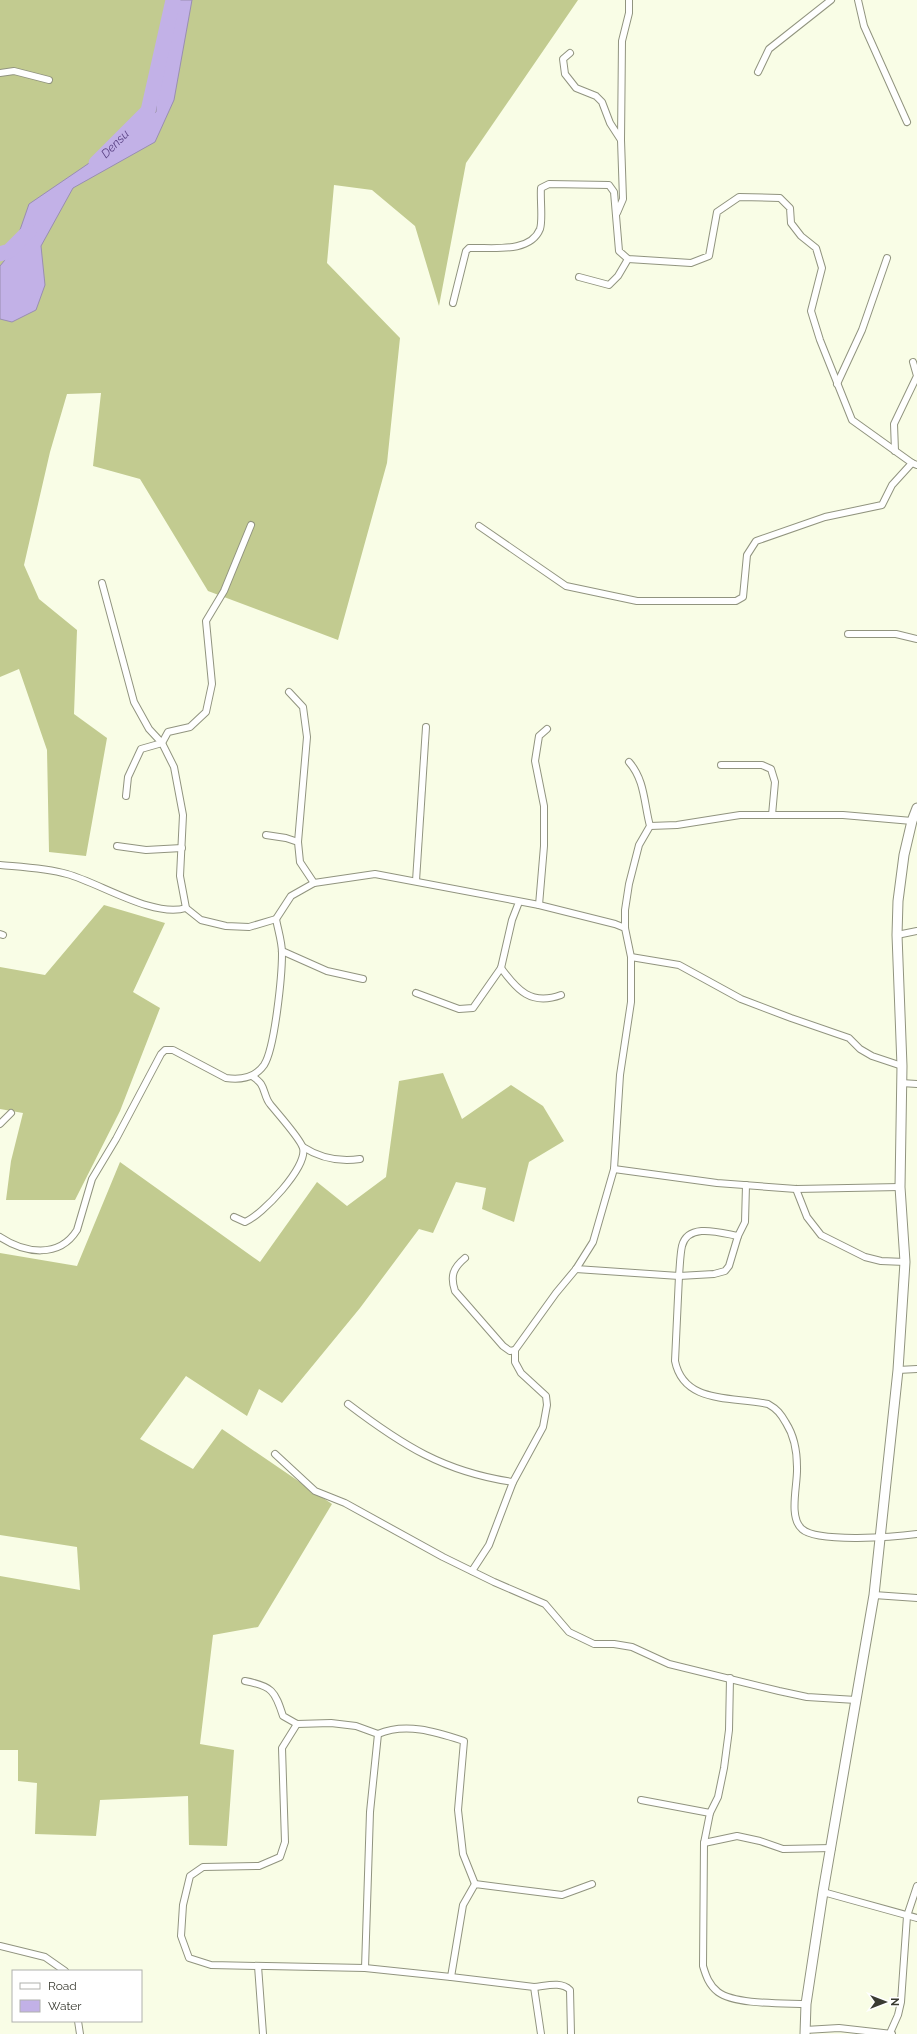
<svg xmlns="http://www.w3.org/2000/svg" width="917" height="2034" viewBox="0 0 917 2034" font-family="Raleway,sans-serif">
	<rect width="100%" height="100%" fill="#f9fde6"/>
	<!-- forest -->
	<g fill="#c2cb90">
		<polygon points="0,0 578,0 466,163 439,306 415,226 372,190 334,185 327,263 400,338 387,463 338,640 208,591 140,479 93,466 101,393 67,394 50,452 24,565 39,599 77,630 74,714 107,738 86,856 49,852 47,750 19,669 0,677"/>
		<polygon points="104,905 165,923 133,992 160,1008 120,1111 75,1200 6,1200 11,1161 23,1113 0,1109 0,967 45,975"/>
		<polygon points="443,1073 462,1119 511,1085 543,1106 564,1141 529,1162 514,1222 482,1209 486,1188 456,1182 433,1233 419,1229 360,1308 282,1403 259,1389 247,1416 186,1376 140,1439 193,1469 222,1429 332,1504 258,1627 213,1635 200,1744 234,1750 227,1846 189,1845 188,1796 100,1800 96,1836 35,1834 37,1783 18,1781 18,1750 0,1750 0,1576 80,1590 77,1547 0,1535 0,1253 77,1266 120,1162 260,1262 317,1182 347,1206 386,1177 399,1081"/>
	</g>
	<!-- water -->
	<polygon fill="#c2b1e7" stroke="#998eb1" points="172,0 192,0 174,100 155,142 73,188 41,246 45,285 36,310 12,322 0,319 0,266 13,250 29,204 126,138 156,112 160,46"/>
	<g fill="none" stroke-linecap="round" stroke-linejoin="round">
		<!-- river -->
		<g stroke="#c2b1e7" stroke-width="15">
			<path id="s1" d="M96 163 148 111 173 0"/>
			<polyline points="0,254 9,251 29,231"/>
		</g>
		<!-- street casing -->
		<g stroke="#91947f" stroke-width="8">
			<g id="street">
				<polyline points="858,0 864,26 907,122"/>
				<polyline points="570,53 563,59 565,74 576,88 596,96 602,102 610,123 621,140 623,199 617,213"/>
				<polyline points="758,72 769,49 831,0"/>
				<polyline points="0,73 14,71 49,80"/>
				<polyline points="621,140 622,41 629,13 629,0"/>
				<polyline points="579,277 609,285 618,276 628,259"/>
				<path d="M453 303 466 251 469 248C491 247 530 254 540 229 543 220 540 199 541 188L549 184 609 185 614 192 619 251 628 259 691 263 709 256 717 212 739 197 780 198 790 208 791 223 801 236 816 248 822 268 811 311 820 340 852 420 912 463 917 465"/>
				<polyline points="837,384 862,330 887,258"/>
				<polyline points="895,451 894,424 917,376 913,362"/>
				<polyline points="479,526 566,586 637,601 736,601 743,597 747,555 756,541 825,517 882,505 892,485 912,463"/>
				<polyline points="102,583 134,702 149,729 162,743 174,767 183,815 180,876 186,908 201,920 226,926 249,927 276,919 291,896 314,883 375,874 539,905 615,924 625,928"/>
				<polyline points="848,634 896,634 917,639"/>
				<polyline points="289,692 303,707 307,737 298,842"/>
				<polyline points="721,765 762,765 771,769 775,782 772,815"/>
				<polyline points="126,796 128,777 141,749 162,743 168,732 190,727 206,712 212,684 206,621 224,591 251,525"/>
				<polyline points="650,826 677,825 740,815 843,815 912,821"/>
				<polyline points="266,835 286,838 298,842 300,862 314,883"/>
				<polyline points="117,846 146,850 182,848"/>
				<path d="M0 865C22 867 46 868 67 874 100 883 153 918 186 908"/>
				<polyline points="416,881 426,727"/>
				<polyline points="539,905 544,846 544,806 535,761 539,736 547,729"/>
				<polyline points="0,934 3,935"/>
				<polyline points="897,935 917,931"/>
				<polyline points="282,951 327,971 363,979"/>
				<polyline points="631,957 679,965 741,999 791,1018 849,1038 860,1049 872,1056 902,1066"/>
				<path d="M501 968C517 990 531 1006 561 995"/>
				<polyline points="416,993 459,1009 473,1008 501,968 512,920 519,902"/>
				<polyline points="901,1083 917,1084"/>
				<polyline points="0,1124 11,1113"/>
				<path d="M303 1147C320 1158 339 1162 360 1159"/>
				<polyline points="614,1169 717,1183 796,1189 900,1187"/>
				<polyline points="796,1189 807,1217 821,1235 865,1257 881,1261 905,1262"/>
				<path d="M234 1217 245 1222C262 1215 308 1167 303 1148 300 1138 277 1113 270 1104 265 1098 265 1090 261 1084 259 1081 255 1078 252 1076"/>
				<path d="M0 1237C24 1253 59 1259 77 1230L92 1179 116 1139 161 1054 165 1050H173L226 1078C240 1080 255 1078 264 1065 275 1048 282 975 282 953 282 942 278 930 276 919"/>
				<path d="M465 1258C453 1268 450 1276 455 1291L503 1346 510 1351 515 1350"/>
				<polyline points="576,1269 679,1276 714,1274 725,1271 729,1266 738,1236 745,1222 746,1185"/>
				<path d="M679 1275C680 1266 680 1255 682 1246 688 1222 721 1233 738 1236"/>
				<path d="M679 1276 675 1361C684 1405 733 1396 768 1404 777 1409 781 1414 786 1423 795 1437 797 1451 797 1467 798 1484 788 1517 802 1529 817 1543 896 1537 917 1534"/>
				<polyline points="898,1370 917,1369"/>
				<path d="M348 1404C402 1445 444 1472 513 1482"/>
				<polyline points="275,1454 315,1491 345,1503 443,1557 494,1582 545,1604 569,1632 594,1644 614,1644 632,1647 669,1664 779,1691 807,1697 856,1700"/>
				<path d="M472 1571 489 1545 513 1482 543 1427 547 1405 546 1396 521 1373 515 1362V1350L556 1293 576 1269 593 1242 614 1169 620 1075 631 1002V957L625 928V910L629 884 639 845 650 826C644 804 645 780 629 762"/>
				<polyline points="874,1595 917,1598"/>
				<path d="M730 1678 729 1730 724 1768 718 1797 710 1813 704 1843 703 1966C706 1976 709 1985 718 1992 735 2005 785 2003 806 2004"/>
				<path d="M245 1681C272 1686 275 1691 283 1716L297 1724 331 1723 356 1726 378 1734 370 1812 365 1968"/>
				<polyline points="297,1724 282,1748 285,1842 280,1857 259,1866 203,1867 190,1876 183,1905 181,1936 189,1958 211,1965 365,1968 451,1977 463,1905 475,1884 562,1895 592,1884"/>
				<path d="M378 1734C406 1722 436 1732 464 1741L458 1810 463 1854 475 1884"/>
				<polyline points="641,1800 710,1813"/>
				<polyline points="704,1843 737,1836 760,1841 783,1849 832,1848"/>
				<polyline points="823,1892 917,1918"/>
				<polyline points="0,1946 45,1957 65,1971"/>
				<polyline points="258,1966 263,2034"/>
				<polyline points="451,1977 534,1987 541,2034"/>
				<path d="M534 1987C546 1986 561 1981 570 1990L571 2034"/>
				<polyline points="78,2021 80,2034"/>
				<polyline points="805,2030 839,2028 892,2034"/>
				<polyline points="890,2033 898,2015 901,2002 907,1916 917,1886"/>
			</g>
		</g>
		<!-- secondary casing -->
		<g stroke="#91947f" stroke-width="11">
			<polyline id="secondary" points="805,2034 806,2004 823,1892 874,1595 898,1370 905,1262 900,1187 902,1066 897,935 898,901 904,855 912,821 917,808"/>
		</g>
		<!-- street -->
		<use href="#street" stroke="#fff" stroke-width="6"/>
		<!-- secondary -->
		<use href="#secondary" stroke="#fff" stroke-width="9"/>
	</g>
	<g text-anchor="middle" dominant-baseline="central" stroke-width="3" stroke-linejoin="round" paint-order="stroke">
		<!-- water labels -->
		<g font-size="12" font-style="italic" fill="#5c4486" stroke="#fff">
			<text stroke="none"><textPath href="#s1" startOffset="27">Densu</textPath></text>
		</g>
	</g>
	<!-- legend -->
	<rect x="12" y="1970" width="130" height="52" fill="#ffffff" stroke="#b0b1ad"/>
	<rect x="20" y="1983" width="20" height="6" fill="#ffffff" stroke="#b0b1ad"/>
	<text x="48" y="1990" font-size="12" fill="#3a3b32">Road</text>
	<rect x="20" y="2000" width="20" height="12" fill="#c2b1e7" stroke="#b0b1ad"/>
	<text x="48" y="2010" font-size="12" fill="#3a3b32">Water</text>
	<!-- north arrow -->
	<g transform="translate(885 2002) rotate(90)" stroke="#ffffff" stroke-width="3" paint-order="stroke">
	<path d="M0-3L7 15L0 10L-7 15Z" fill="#3a3b32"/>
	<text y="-6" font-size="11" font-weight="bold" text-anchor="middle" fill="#3a3b32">N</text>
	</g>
</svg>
